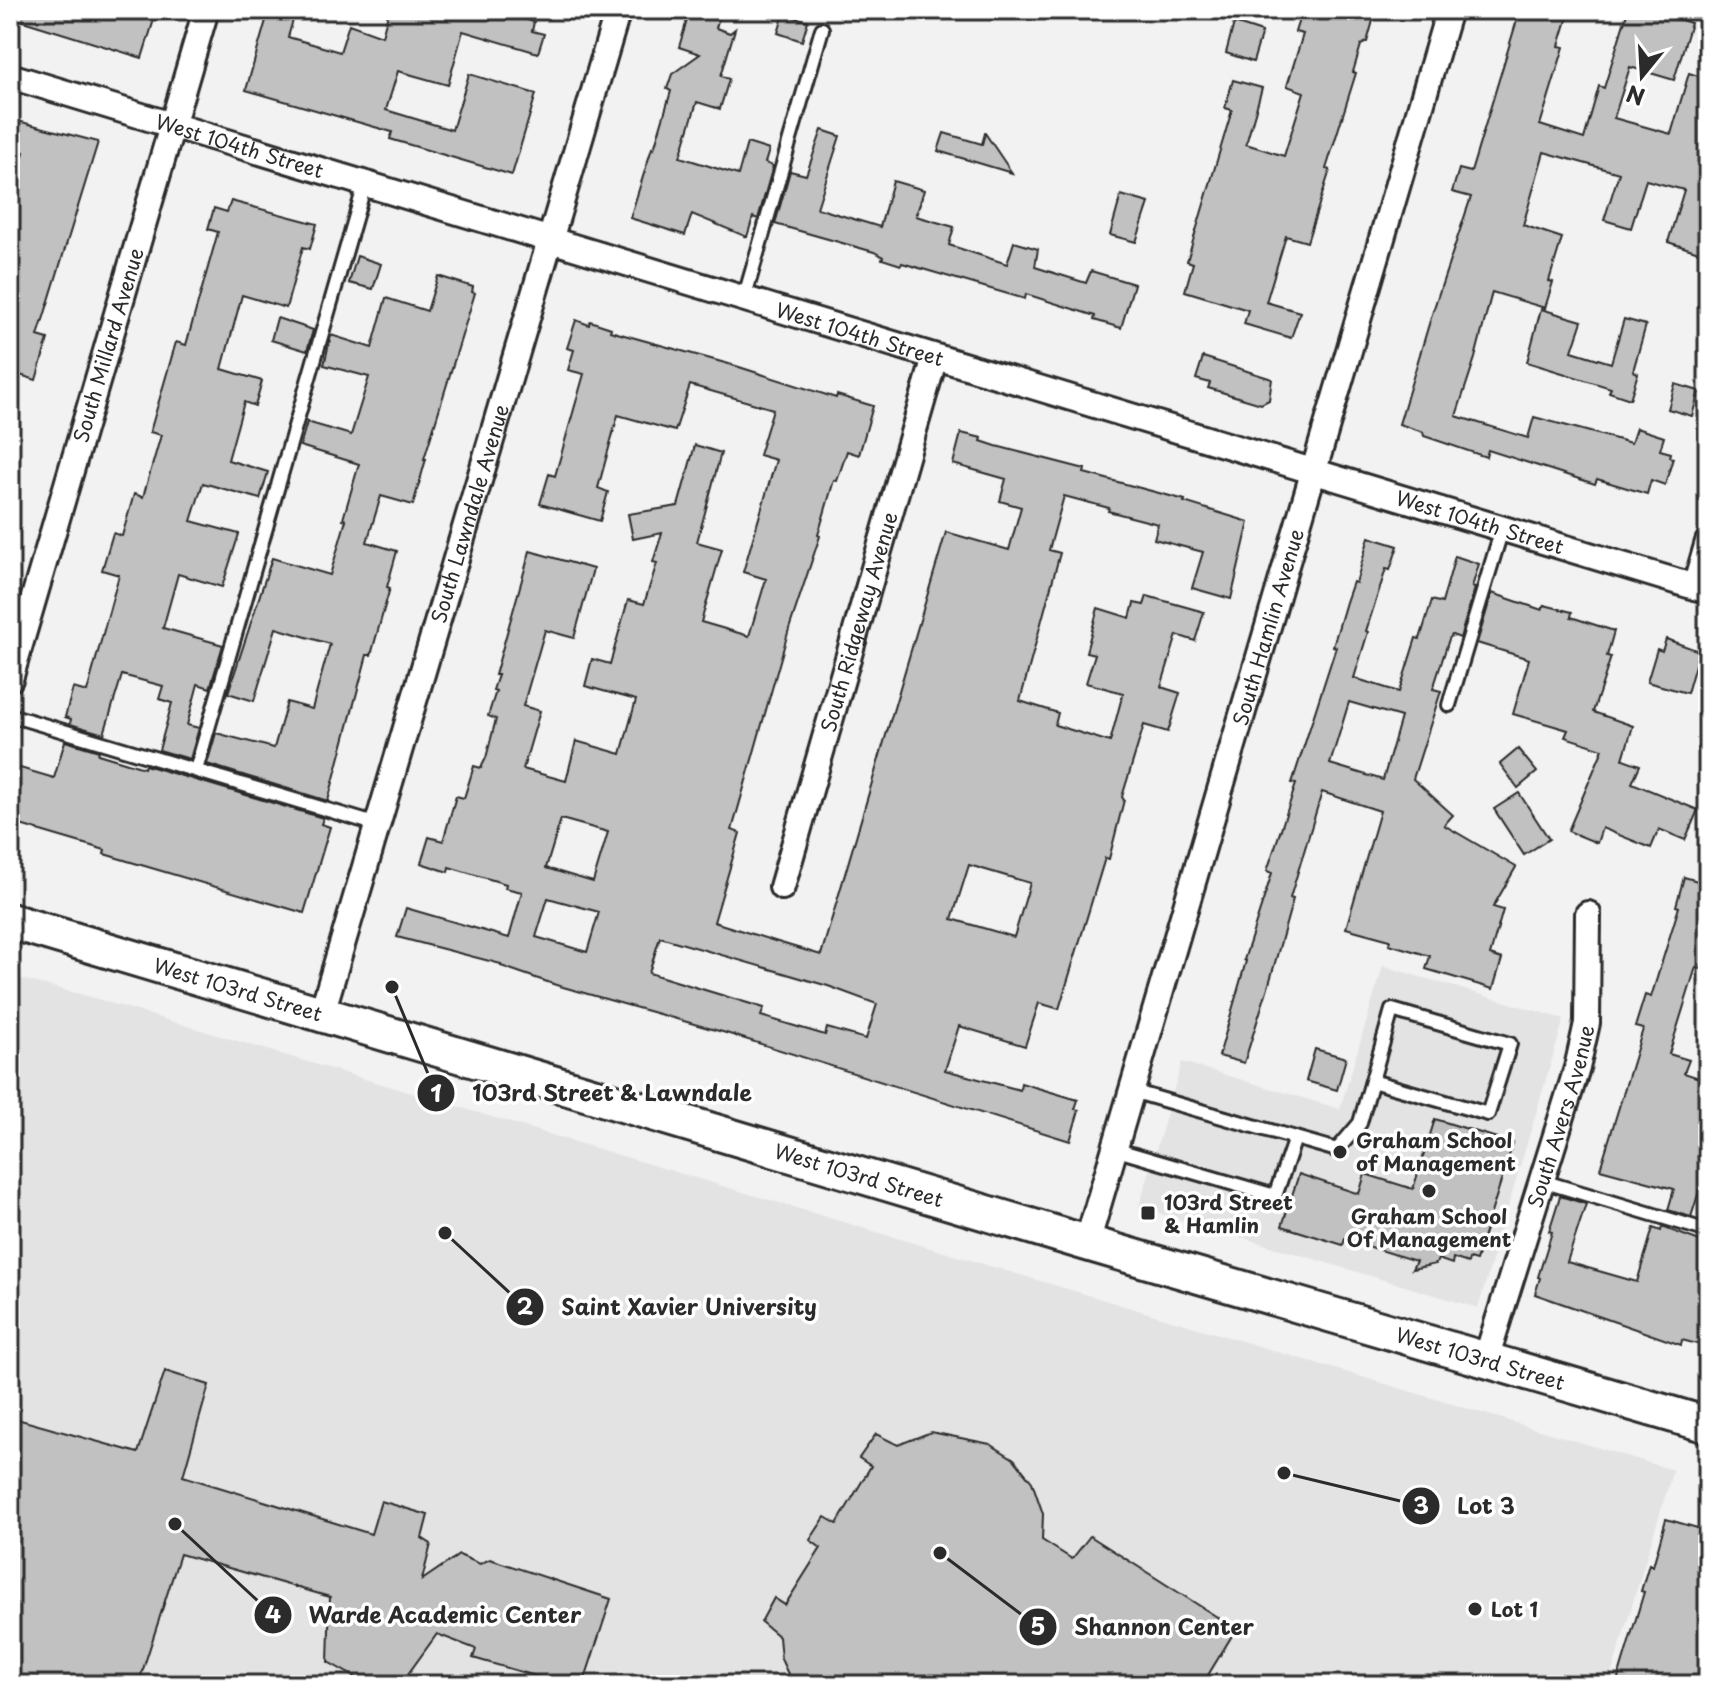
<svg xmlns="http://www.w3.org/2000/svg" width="1718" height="1695" viewBox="0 0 1718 1695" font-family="'Playpen Sans',sans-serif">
	<rect width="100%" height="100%" fill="#f2f2f2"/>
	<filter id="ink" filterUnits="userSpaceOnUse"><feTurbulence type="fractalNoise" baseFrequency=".0125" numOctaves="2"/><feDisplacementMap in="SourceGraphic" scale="16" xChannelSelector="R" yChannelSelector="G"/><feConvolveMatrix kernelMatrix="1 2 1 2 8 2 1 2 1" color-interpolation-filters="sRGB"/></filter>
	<g filter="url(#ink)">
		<!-- built -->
		<g fill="#e3e3e3">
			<polygon points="1383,966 1564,1019 1478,1308 1139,1207 1182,1062 1340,1109"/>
			<polygon points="10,976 87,996 1673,1470 1608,1685 10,1685"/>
		</g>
		<!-- building -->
		<g fill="#c1c1c1" stroke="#2b2b2b" stroke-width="2" fill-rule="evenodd">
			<polygon points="10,10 157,10 142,58 10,17"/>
			<polygon points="269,10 296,10 288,37 340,52 349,24 382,36 389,10 410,15 411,10 496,10 534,22 532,31 544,34 538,53 463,31 448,85 398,71 386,110 452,130 469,74 536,94 512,175 390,139 392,132 246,90"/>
			<polygon points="690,10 721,10 716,28 730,33 735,29 721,76 729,79 720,109 697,102 680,157 738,175 747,143 769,150 765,163 773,166 758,219 753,217 747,237 692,214 685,235 630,218 652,148 654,149 671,91 667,89 672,74 700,54 679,47"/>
			<polygon points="1302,10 1376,10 1367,42 1361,45 1353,72 1356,73 1326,169 1330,170 1307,242 1286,236 1266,302 1300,312 1291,338 1244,324 1248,310 1185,291 1193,263 1187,261 1232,110 1225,108 1233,80 1262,88 1246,144 1284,156 1304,92 1287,86 1303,34 1295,32"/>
			<polygon points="1520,10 1570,10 1559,46 1564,47 1540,125 1584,139 1599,86 1604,88 1628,10 1648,10 1691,23 1674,80 1630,67 1614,118 1671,134 1689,73 1708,79 1708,255 1668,242 1684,190 1646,180 1631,228 1604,220 1619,173 1544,152 1523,225 1562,238 1549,281 1553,282 1545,308 1492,292 1475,358 1456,416 1528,438 1534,417 1631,443 1636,428 1664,437 1660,450 1671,453 1670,457 1673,458 1665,485 1651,480 1647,494 1597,479 1595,484 1488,450 1486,457 1424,436 1423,432 1399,424 1432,314 1471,197 1452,192 1459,169 1471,172"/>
			<polygon points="784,14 808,21 802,41 778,33"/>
			<polygon points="1234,23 1262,32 1253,62 1226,53"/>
			<polygon points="10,119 98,142 38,336 48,339 36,380 10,372 10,201 24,152 10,148"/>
			<polygon points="822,130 840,136 817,208 880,227 893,181 924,190 916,216 954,227 949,245 1007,264 1014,242 1038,249 1035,267 1086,283 1091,271 1134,284 1121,328 1094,320 1095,316 1026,294 1025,299 902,263 901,265 882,259 883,257 874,252 775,224 790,171 806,175"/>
			<polygon points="944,133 982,144 985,133 1012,173 938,151"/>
			<polygon points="1121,195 1149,203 1136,242 1110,235"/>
			<polygon points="231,201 317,224 310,249 303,247 286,308 242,295 222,369 262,381 255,406 244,402 228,460 268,472 260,499 203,483 191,521 239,534 222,587 178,574 163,628 223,645 210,688 198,684 187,725 199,728 190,759 159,750 172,703 159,699 163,686 122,675 104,734 70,724 71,719 65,717 73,688 87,692 119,575 102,570 113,533 122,536 134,494 143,497 161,435 150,432 176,342 186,345 218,232 208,229 214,208 227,212"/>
			<polygon points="357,256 381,264 373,289 349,283"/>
			<polygon points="438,276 473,287 472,292 475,293 424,459 426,459 413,505 381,496 367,542 397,551 387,587 390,588 371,655 367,655 328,801 207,764 216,733 274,748 287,702 312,709 330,644 276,628 254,701 228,693 272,558 330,575 346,520 343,519 359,464 300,446 307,422 351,435 369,377 324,365 331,335 372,348 386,298 427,311"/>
			<polygon points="1541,309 1582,321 1572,351 1611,363 1624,319 1646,325 1633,371 1638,373 1630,399 1609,392 1611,388 1527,362"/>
			<polygon points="277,318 313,330 307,351 271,340"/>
			<path d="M576 320 589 325 590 321 611 328 610 331 736 366 836 398 837 395 873 406 859 455 847 451 837 481 834 480 818 535 820 536 789 629 732 830 740 833 714 922 781 943 821 955 946 532 1009 550 1021 507 1000 501 1006 479 953 464 961 433 982 438 981 441 996 446 1085 469 1084 473 1185 500 1184 502 1249 522 1231 599 1192 588 1203 552 1154 539 1158 524 1108 511 1109 508 1064 496 1049 550 1060 553 1020 701 1058 713 1055 725 1110 742 1123 693 1086 683 1095 654 1086 652 1098 608 1130 618 1134 603 1144 605 1147 596 1204 612 1195 641 1177 635 1161 687 1180 693 1168 732 1144 725 1122 797 1124 800 1109 859 1105 858 1059 1009 1039 1003 1025 1046 959 1026 945 1070 1020 1090 1021 1083 1078 1100 1075 1109 1079 1110 1070 1141 726 1033 556 985 501 966V964L397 937 406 908 509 938 522 892 505 888 506 884 449 867 448 872 421 863 429 837 443 841 456 796 464 798 474 766 481 768 486 758 496 719 488 716 496 691 493 690 498 675H495L530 551 593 569 574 638 545 630 523 706 540 711 523 769 566 781 576 741 621 754 636 700 585 686 592 659 610 664 628 600 644 604 657 563 653 562 662 533 633 539 628 514 678 506 695 445 721 453 697 542 722 549 701 622 749 636 766 579 743 572 776 460 759 455 773 409 690 385 675 431 618 415 598 488 608 492 600 521 540 504 549 474 555 476 584 374 568 370 574 350 567 348ZM561 819 608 832 593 882 546 868ZM969 865 1030 883 1014 937 952 919ZM548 898 599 912 587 952 536 937ZM660 937 828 986 877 1004 866 1039 827 1028 825 1035 761 1016 764 1008 649 973Z"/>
			<polygon points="1203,357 1272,379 1269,400 1261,404 1208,388 1210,383 1196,379"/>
			<polygon points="1675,384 1699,391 1692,416 1668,409"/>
			<path d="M1369 537 1398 546 1390 570 1386 569 1366 631 1368 632 1354 678 1399 692 1416 638 1420 639 1432 600 1442 603 1455 556 1479 564 1472 587 1475 588 1460 638 1452 635 1449 639 1433 689 1441 691 1413 779 1453 815 1444 825 1516 867 1493 907 1503 910 1490 955 1502 959 1493 989 1426 969 1430 956 1389 944 1390 940 1346 928 1380 811 1322 792 1290 898 1293 899 1269 984 1244 1063 1219 1056 1246 961 1244 960 1272 873 1267 871 1296 784 1292 783 1336 647 1333 646 1346 602 1353 582 1356 583ZM1349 702 1401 717 1383 780 1330 764Z"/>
			<polygon points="1492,593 1542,610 1544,605 1572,612 1571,617 1614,631 1607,656 1611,657 1593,712 1633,726 1623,759 1640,765 1632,783 1698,810 1685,840 1659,829 1651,848 1602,828 1597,843 1568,831 1603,749 1565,737 1568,730 1513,714 1529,659 1477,643"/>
			<polygon points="1666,639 1699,651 1687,693 1647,682 1657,649 1662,651"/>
			<polygon points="65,741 99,751 98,754 144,768 145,765 155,768 323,818 321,824 330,827 304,913 104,854 105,850 10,822 10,765 54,778"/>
			<polygon points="1518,749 1537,772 1518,788 1500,764"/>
			<polygon points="1519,793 1549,839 1524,855 1494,809"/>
			<polygon points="1684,877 1708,884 1708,971 1696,967 1669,1054 1689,1060 1684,1073 1708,1081 1708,1163 1691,1217 1668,1210 1674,1189 1600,1169 1643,1029 1635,1027 1645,995 1651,997 1679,907 1676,906"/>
			<polygon points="1315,1049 1346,1058 1337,1090 1306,1081"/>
			<polygon points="1435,1119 1513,1143 1476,1261 1469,1259 1468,1263 1453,1258 1452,1264 1438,1259 1436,1264 1412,1269 1416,1261 1345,1239 1343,1245 1282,1226 1299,1174 1359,1194 1365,1174 1413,1189"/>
			<polygon points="1560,1196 1586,1204 1567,1262 1637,1282 1653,1228 1661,1231 1662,1227 1708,1244 1708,1347 1682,1340 1681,1345 1535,1294 1540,1278 1538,1277 1552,1232 1549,1231"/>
			<polygon points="165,1371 209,1385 183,1476 371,1534 381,1501 428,1515 422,1538 431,1544 422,1580 459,1555 480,1564 490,1559 611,1599 583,1685 567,1685 473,1658 476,1649 437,1634 400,1685 369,1685 328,1662 330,1597 180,1554 138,1685 10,1685 10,1417 138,1453"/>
			<polygon points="931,1432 990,1444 1014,1459 1032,1482 1043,1514 1042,1540 1072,1559 1090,1536 1236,1629 1202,1685 793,1685 781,1659 779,1637 761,1622 774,1598 785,1605 821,1548 810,1540 825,1517 837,1524 871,1466 859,1458 876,1434 898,1445"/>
			<polygon points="1666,1519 1708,1531 1708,1685 1616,1685 1644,1592 1641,1591 1649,1564 1653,1566"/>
		</g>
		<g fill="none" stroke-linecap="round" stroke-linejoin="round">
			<!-- lane casing -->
			<g stroke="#2b2b2b" stroke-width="18">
				<g id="lane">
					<polyline points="744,299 822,29"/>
					<polyline points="1449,705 1502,529"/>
					<polyline points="10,715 378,825"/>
					<polyline points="196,770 365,184"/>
					<polyline points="1132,1091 1337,1150 1360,1123 1392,1010 1510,1044 1488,1114 1372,1081"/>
					<polyline points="1114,1149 1275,1196 1295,1138"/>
					<polyline points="1542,1181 1708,1231"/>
				</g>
			</g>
			<!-- street casing -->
			<g stroke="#2b2b2b" stroke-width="30">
				<g id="street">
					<path id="s1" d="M10 76 1708 591"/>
					<polyline points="1695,587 1708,542"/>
					<path id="s2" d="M10 679 206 10"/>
					<path id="s3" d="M782 887 935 357"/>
					<path id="s4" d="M321 1016 618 10"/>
					<path id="s5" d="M1087 1243 1449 10"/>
					<path id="s6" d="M1486 1359 1577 1068 1587 1023 1588 914"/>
				</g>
			</g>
			<!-- secondary casing -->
			<g stroke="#2b2b2b" stroke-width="40">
				<g id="secondary">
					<path id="s7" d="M10 921 1087 1243 1708 1425"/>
				</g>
			</g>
			<!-- lane -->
			<use href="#lane" stroke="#fff" stroke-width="12"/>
			<!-- street -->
			<use href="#street" stroke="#fff" stroke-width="24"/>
			<!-- secondary -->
			<use href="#secondary" stroke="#fff" stroke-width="34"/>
		</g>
	</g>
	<!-- markers -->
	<g fill="#2b2b2b" stroke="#fff" stroke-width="3">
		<circle cx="1340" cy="1152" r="8"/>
		<circle cx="1429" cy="1191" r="8"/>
		<rect x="1140" y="1205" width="16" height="16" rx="4"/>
		<circle cx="1475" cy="1609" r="8"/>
	</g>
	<g text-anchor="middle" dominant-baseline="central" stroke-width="7" stroke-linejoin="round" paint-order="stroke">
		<!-- street labels -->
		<g font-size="20" fill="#2b2b2b" stroke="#fff">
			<text stroke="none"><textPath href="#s1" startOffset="240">West 104th Street</textPath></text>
			<text stroke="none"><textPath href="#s1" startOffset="888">West 104th Street</textPath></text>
			<text stroke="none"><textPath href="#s2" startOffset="348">South Millard Avenue</textPath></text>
			<text stroke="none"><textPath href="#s4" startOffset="524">South Lawndale Avenue</textPath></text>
			<text stroke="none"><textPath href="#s1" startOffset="1536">West 104th Street</textPath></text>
			<text stroke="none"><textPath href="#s3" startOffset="276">South Ridgeway Avenue</textPath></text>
			<text stroke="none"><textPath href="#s5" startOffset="642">South Hamlin Avenue</textPath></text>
			<text stroke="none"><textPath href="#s7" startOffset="238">West 103rd Street</textPath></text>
			<text stroke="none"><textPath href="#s6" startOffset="254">South Avers Avenue</textPath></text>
			<text stroke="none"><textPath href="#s7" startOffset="886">West 103rd Street</textPath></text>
			<text stroke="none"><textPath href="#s7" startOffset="1534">West 103rd Street</textPath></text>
		</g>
		<!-- poi labels -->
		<g font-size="20" font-weight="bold" fill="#2b2b2b" stroke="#fff" text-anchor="start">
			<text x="1356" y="1140">Graham School<tspan x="1356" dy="23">of Management</tspan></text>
			<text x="1164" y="1202">103rd Street<tspan x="1164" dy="23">&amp; Hamlin</tspan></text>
			<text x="1429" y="1216" text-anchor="middle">Graham School<tspan x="1429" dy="23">Of Management</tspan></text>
			<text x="1491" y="1609">Lot 1</text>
		</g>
	</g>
	<!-- callouts -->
	<path fill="none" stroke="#2b2b2b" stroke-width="3" d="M392 987L436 1093M445 1233L525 1307M1284 1473L1421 1506M175 1524L273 1615M940 1553L1038 1627"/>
	<g fill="#2b2b2b" stroke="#fff" stroke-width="3">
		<circle cx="392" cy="987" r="8"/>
		<circle cx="445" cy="1233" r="8"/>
		<circle cx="1284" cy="1473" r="8"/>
		<circle cx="175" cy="1524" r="8"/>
		<circle cx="940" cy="1553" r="8"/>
		<circle cx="436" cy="1093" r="20"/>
		<circle cx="525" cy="1307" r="20"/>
		<circle cx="1421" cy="1506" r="20"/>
		<circle cx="273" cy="1615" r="20"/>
		<circle cx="1038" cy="1627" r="20"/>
	</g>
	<g font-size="24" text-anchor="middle" font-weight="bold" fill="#fff">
		<text x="436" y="1102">1</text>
		<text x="525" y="1315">2</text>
		<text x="1421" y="1514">3</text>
		<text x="273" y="1623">4</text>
		<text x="1038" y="1635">5</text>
	</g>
	<g font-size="22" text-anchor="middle" font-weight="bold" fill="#2b2b2b" stroke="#fff" stroke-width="7" stroke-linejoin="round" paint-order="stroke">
		<text x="612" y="1101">103rd Street &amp; Lawndale</text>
		<text x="689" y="1315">Saint Xavier University</text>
		<text x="1486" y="1514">Lot 3</text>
		<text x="445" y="1623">Warde Academic Center</text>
		<text x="1164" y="1635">Shannon Center</text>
	</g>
	<!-- margin -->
	<rect width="1718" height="1695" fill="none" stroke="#fff" stroke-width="40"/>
	<rect x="20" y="20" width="1678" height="1655" fill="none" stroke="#2b2b2b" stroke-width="3" filter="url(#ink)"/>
	<!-- north arrow -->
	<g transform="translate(1642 76) rotate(198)" stroke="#ffffff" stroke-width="6" paint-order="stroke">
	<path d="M0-6L14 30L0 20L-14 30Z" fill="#2b2b2b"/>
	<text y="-12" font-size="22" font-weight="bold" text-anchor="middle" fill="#2b2b2b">N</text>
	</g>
</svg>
